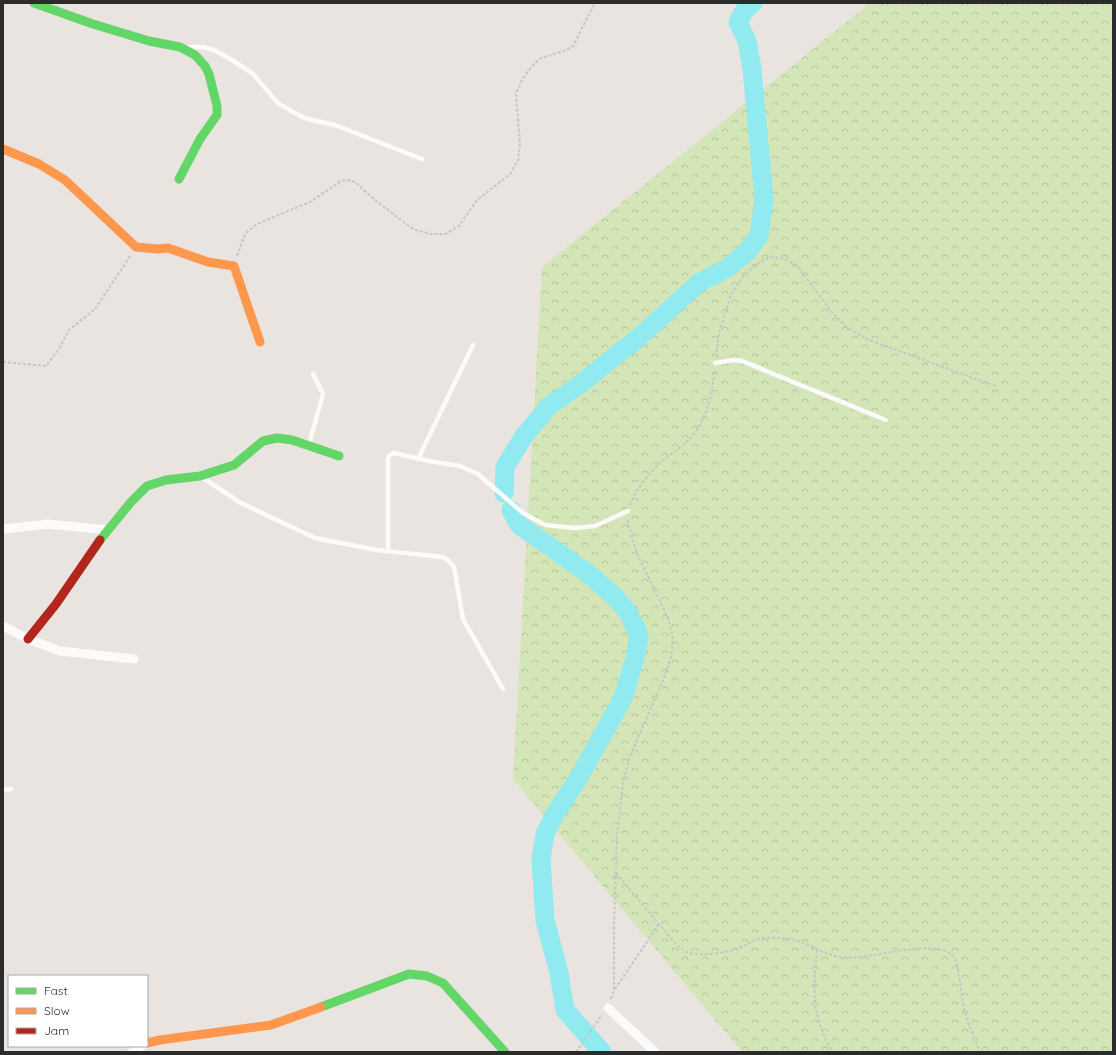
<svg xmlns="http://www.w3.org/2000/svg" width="1116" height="1055" viewBox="0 0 1116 1055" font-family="Quicksand,sans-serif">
	<defs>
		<pattern id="forest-crowns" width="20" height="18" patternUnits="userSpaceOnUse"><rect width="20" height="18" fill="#d4e6b7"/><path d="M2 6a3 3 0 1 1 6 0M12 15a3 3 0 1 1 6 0" fill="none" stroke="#b6c59e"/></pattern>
	</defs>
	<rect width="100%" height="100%" fill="#e9e4e0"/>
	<!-- forest -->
	<polygon fill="url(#forest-crowns)" points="870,3 1113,3 1113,1052 742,1052 513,779 542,267"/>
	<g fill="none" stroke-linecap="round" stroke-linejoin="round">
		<!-- river -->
		<g stroke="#90eaef" stroke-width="19">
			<polyline points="504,493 505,467 524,436 549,406 579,385 639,337 700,282 726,269 747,252 759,236 764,199 752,69 747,41 738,22 744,11 753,3"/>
			<polyline points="511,510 519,525 589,574 614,596 628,612 639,635 635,658 623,698 578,779 555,814 545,834 541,859 545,920 559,973 565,1010 602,1052"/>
		</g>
		<!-- path -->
		<g stroke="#c6c6c6" stroke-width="2" stroke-dasharray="3 2" stroke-linecap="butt">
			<polyline points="237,256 242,242 246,233 257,224 310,202 341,181 349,180 355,182 375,200 413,229 430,234 445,234 459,226 477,200 510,174 518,160 520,144 516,94 521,82 528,71 539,59 566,50 573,46 595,3"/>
			<polyline points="716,357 719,333 731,295 745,274 764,259 775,257 787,260 798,267 833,314 849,329 869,340 995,386"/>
			<polyline points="3,362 46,366 59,349 69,330 95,309 131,255"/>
			<path d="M630 505C636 489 650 472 663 461 673 452 685 445 693 435 708 417 712 392 715 369"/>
			<path d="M616 873 674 942C679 946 683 951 689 953 700 956 729 953 740 948 749 944 755 938 765 938 777 937 792 938 804 943 816 948 827 955 840 957 867 962 934 936 953 956 957 961 958 970 959 976 961 987 962 998 964 1009 968 1024 974 1038 980 1052"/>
			<path d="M817 950C813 988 811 1018 833 1052"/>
			<polyline points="615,989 659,924"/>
			<polyline points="611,999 614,990 614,923 617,835 623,782 630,756 665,676 671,657 673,639 668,618 637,554 628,524 628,519"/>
			<polyline points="576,1052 602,1015"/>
		</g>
		<!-- lane -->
		<g stroke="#fcfbfa" stroke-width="4.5">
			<polyline points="188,47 203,47 214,50 227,57 252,73 278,103 293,112 307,119 335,125 422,159"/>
			<polyline points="715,363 734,360 742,361 886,420"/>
			<polyline points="309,444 323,394 313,374"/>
			<polyline points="418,459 473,345"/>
			<polyline points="203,478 241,503 315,538 377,550 442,557 448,560 454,567 463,619 503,689"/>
			<polyline points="388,551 388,459 389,456 394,453 429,461 460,466 478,474 523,513 545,525 575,528 595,526 628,511"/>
			<polyline points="3,790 11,789"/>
		</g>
		<!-- street -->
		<g stroke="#fcfbfa" stroke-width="9">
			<polyline points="3,529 49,524 107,530"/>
			<polyline points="3,626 28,639 60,651 134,659"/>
			<polyline points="608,1008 655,1052"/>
			<polyline points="132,1052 142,1046"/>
		</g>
		<!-- fast -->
		<g stroke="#63d668" stroke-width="9">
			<polyline points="34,3 93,24 149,41 180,47 195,55 205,66 209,74 217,106 217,115 200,139 179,179"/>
			<polyline points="100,540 131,502 147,486 166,480 200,476 234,465 263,441 277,438 292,440 339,456"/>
			<polyline points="321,1007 409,974 427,976 443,983 505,1052"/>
		</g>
		<!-- slow -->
		<g stroke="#ff974d" stroke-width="9">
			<polyline points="3,149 39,164 65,180 136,247 158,249 168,248 208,262 234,266 260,342"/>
			<polyline points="147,1043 160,1040 271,1025 321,1007"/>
		</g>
		<!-- jam -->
		<polyline stroke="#b3261e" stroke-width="9" points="28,639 56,604 100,540"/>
	</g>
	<!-- border -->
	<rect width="1116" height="1055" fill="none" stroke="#2b2b2b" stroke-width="8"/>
	<!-- legend -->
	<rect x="8" y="975" width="140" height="72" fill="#ffffff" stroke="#aaaaaa"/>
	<rect x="16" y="988" width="20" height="6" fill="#63d668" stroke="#aaaaaa"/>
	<text x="44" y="995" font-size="12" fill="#2b2b2b">Fast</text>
	<rect x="16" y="1008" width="20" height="6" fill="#ff974d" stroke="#aaaaaa"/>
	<text x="44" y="1015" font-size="12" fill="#2b2b2b">Slow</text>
	<rect x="16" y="1028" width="20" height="6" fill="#b3261e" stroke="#aaaaaa"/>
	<text x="44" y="1035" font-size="12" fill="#2b2b2b">Jam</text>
</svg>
